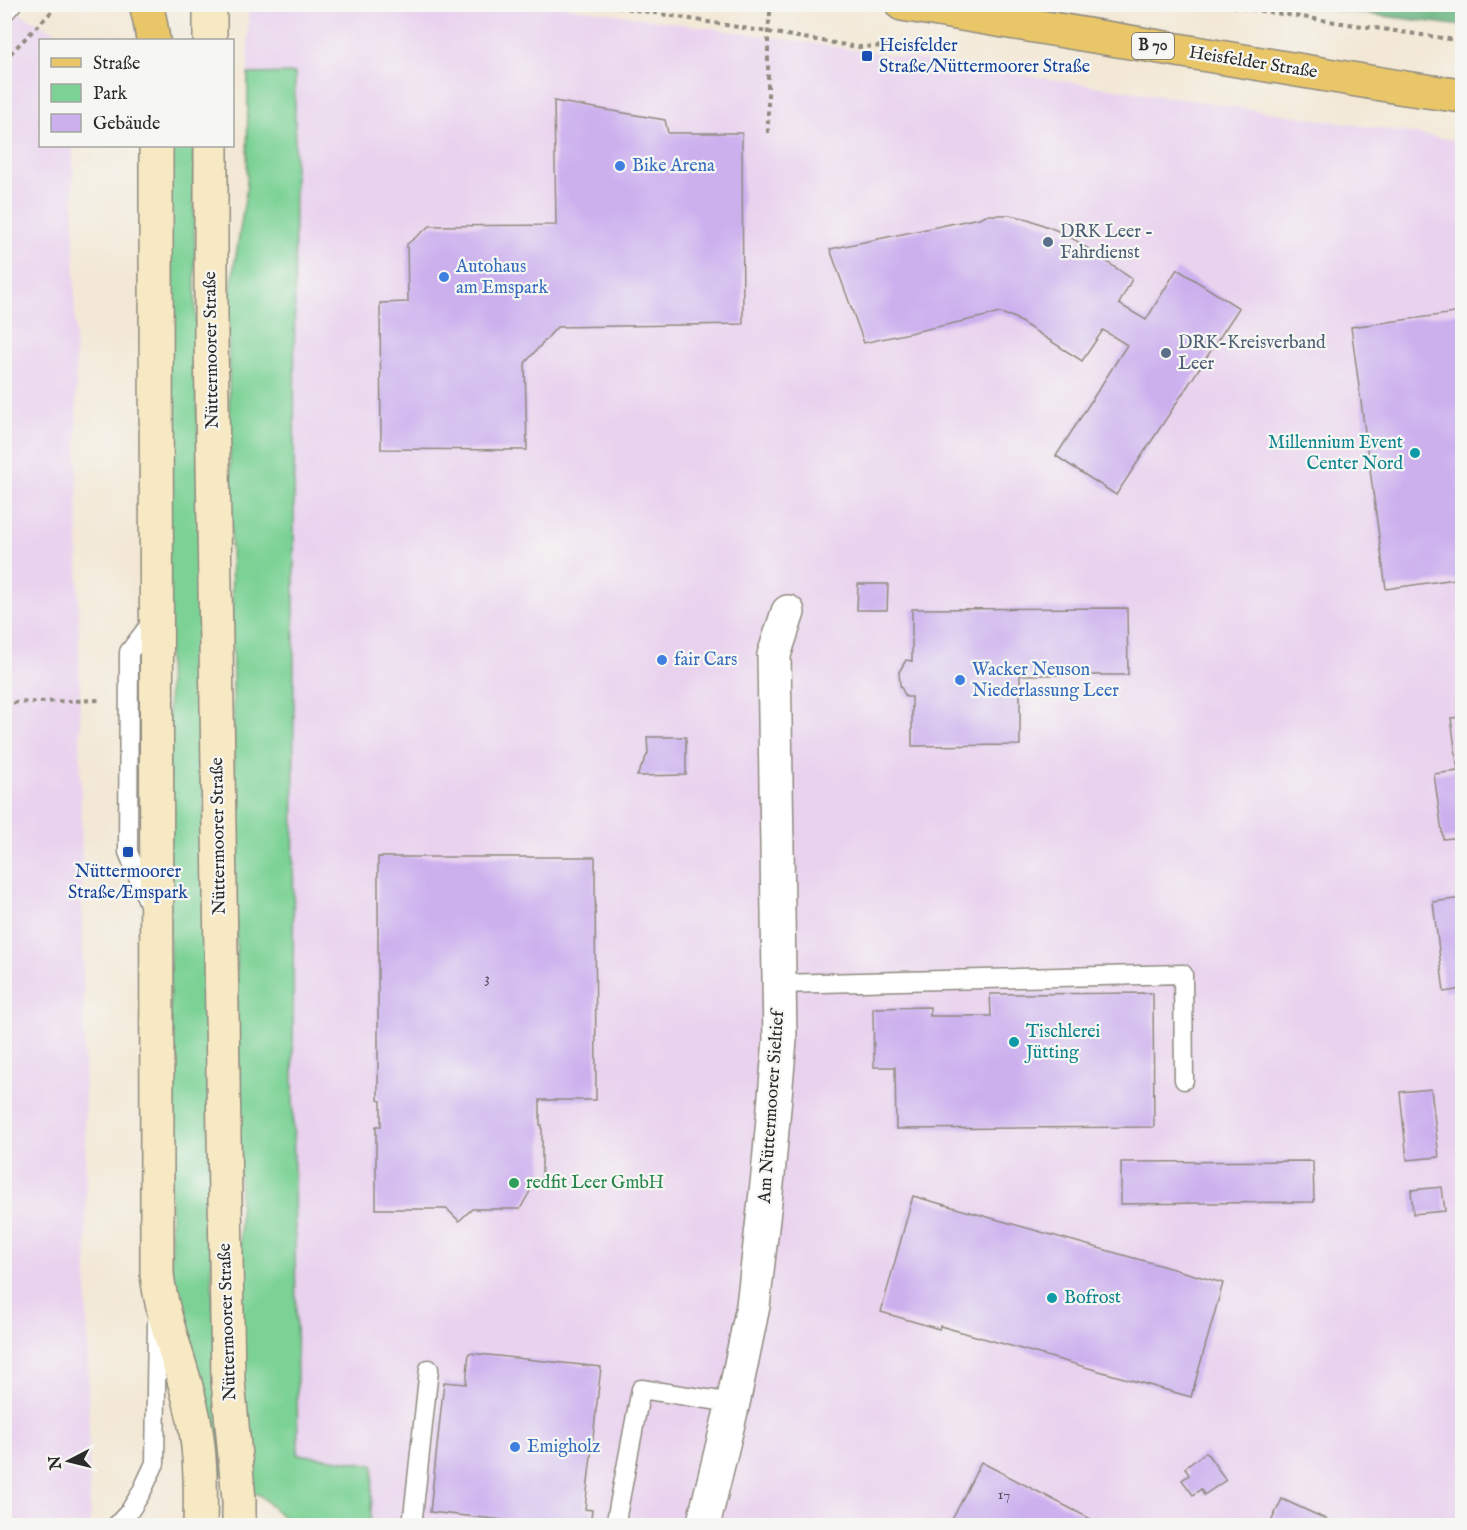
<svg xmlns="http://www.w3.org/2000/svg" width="1467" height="1530" viewBox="0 0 1467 1530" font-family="'IM FELL English',serif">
	<rect width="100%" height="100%" fill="#f6f6f2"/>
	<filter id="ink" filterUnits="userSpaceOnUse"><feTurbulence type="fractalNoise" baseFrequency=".0167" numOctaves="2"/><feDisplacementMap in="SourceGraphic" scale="12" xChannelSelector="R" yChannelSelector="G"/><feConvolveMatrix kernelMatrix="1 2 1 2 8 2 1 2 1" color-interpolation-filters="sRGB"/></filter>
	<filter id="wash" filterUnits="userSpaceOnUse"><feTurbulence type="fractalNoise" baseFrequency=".008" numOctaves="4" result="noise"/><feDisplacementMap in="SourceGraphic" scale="24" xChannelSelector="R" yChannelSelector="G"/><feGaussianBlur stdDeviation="1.35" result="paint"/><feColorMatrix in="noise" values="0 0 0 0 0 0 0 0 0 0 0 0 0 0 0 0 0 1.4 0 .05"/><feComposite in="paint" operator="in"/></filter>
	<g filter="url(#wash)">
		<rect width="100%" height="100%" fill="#f3e8d5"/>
		<!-- built -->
		<g fill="#e9d2ee">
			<polygon points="248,5 557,5 1462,141 1462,1525 370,1525 374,1465 298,1454 293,1105 295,74 248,74"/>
			<polygon points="4,6 71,39 71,40 40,40 40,146 73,146 90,1525 5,1525"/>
		</g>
		<!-- green -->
		<g fill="#7cd295" stroke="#547e60" stroke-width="1.5">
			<polygon points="295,73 293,1105 298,1454 374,1465 370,1525 291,1525 260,1495 248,1491 242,1382 228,306 247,186 248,74"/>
			<polygon points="166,146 193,146 212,1284 224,1474 212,1474 171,1269"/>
		</g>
		<!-- forest -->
		<polygon fill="#65b47e" stroke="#487054" stroke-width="1.5" points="1295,5 1462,5 1462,26"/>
		<g id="blocks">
			<!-- building -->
			<g fill="#ccb0ee">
				<polygon points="554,101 665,120 668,133 742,133 743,324 557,327 525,363 527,450 381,449 380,303 408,302 407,244 430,226 556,225"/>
				<polygon points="986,215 1009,215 1028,219 1056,230 1075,240 1132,279 1119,304 1146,320 1177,269 1239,308 1116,495 1056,456 1127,345 1103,330 1082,361 1013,317 1000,313 864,343 830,249 979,218"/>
				<polygon points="1462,312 1462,578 1386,589 1351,327"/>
				<polygon points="858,584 888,584 887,610 857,610"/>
				<polygon points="1127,608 1128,675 1020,675 1020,745 912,746 912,697 906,697 900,685 899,672 906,660 912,661 912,609"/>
				<polygon points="1462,717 1462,837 1443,839 1434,774 1458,771 1451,718"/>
				<polygon points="647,737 686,737 686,775 637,776 648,753"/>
				<polygon points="378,857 595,857 596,1100 540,1100 540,1125 542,1125 542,1186 533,1186 520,1209 472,1209 459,1221 447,1209 376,1209 376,1126 381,1126 381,1101 378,1100"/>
				<polygon points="1462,898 1462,989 1444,992 1433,902"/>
				<polygon points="1153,993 1154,1127 896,1129 895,1067 874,1067 873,1008 930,1007 930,1016 991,1016 990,994"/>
				<polygon points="1431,1089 1439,1157 1407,1160 1400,1092"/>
				<polygon points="1313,1161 1314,1202 1121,1204 1121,1162"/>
				<polygon points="1442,1187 1445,1211 1413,1214 1411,1190"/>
				<polygon points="913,1196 1223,1283 1191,1397 940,1326 939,1329 881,1312"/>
				<polygon points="469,1353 601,1367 585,1509 592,1510 590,1526 557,1526 430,1512 444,1382 466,1384"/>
				<polygon points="1206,1452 1226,1480 1204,1495 1201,1489 1193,1495 1182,1480 1189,1475 1185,1468"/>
				<polygon points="981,1462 1104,1526 949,1526"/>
				<polygon points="1282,1499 1341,1526 1269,1526"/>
			</g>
		</g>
	</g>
	<g filter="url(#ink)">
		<use href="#blocks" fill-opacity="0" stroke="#8f8a80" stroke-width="1.5"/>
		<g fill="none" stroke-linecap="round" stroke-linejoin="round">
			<!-- lane casing -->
			<g stroke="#8f8a80" stroke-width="21">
				<g id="lane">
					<polyline points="4,13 12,4"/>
					<polyline points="149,904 128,852 129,652 155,618"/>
					<polyline points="779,984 1183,974 1184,1080"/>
					<polyline points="116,1526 129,1512 141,1493 155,1463 157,1321"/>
					<polyline points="412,1526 429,1369"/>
					<polyline points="615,1526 641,1389 733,1403"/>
				</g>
			</g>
			<!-- street casing -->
			<g stroke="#8f8a80" stroke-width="36">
				<polyline id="street" points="703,1526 733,1403 753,1306 768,1175 780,1040 774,655 788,612"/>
			</g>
			<!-- secondary casing -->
			<g stroke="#8f8a80" stroke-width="36">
				<g id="secondary">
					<polyline points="210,4 210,40"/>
					<path d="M156 146 157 1274C163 1326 186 1373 195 1425 201 1458 201 1492 200 1526"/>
					<polyline points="211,146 211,339 228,1381 239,1500 239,1526"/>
				</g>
			</g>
			<!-- primary casing -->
			<g stroke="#8f8a80" stroke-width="36">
				<g id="primary">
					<polyline points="146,4 150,21 153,40"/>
					<polyline points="902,4 1405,88 1462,96"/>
				</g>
			</g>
			<!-- path -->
			<g stroke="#8f8a80" stroke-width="4" stroke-dasharray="4.5 4.5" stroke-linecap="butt">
				<polyline points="600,4 858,47 922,45"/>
				<polyline points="1149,4 1188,4"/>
				<polyline points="1215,4 1462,41"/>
				<polyline points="4,60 59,4"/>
				<polyline points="768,133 768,32 771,4"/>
				<polyline points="4,703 101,700"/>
				<polyline points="275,1519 282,1526"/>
			</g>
			<!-- lane -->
			<use href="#lane" stroke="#fff" stroke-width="18"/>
			<!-- street -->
			<use href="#street" stroke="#fff" stroke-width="33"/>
			<!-- secondary -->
			<use href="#secondary" stroke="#f6e9c3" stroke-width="33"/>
			<!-- primary -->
			<use href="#primary" stroke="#e9c769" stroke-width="33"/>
		</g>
	</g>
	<!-- markers -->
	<g fill="#1a4fb4" stroke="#f6f6f2" stroke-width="2">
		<rect x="861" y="50" width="12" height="12" rx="3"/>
		<rect x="122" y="846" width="12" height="12" rx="3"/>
	</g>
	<g fill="#3f7fe0" stroke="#f6f6f2" stroke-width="2">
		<circle cx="620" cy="166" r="6"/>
		<circle cx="444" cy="277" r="6"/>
		<circle cx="662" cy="660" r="6"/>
		<circle cx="960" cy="680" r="6"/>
		<circle cx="515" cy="1447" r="6"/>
	</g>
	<g fill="#5c6f8a" stroke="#f6f6f2" stroke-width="2">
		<circle cx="1048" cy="242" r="6"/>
		<circle cx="1166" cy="353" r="6"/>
	</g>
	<g fill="#0f9aa8" stroke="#f6f6f2" stroke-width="2">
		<circle cx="1415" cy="453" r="6"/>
		<circle cx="1014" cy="1042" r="6"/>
		<circle cx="1052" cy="1298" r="6"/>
	</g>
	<circle fill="#2e9e5b" stroke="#f6f6f2" stroke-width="2" cx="514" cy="1183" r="6"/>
	<g text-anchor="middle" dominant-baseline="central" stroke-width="4.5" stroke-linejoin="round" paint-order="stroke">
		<!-- number labels -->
		<g font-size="15" fill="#534c5c">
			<text x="487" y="978">3</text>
			<text x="1004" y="1494">17</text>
		</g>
		<!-- shield labels -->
		<rect fill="#f6f6f2" stroke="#686867" stroke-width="1.5" x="1132" y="33" width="42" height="26" rx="4.5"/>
		<g font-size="16" font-weight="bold" fill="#2b2b2b">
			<text x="1153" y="46">B 70</text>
		</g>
		<!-- transit labels -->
		<g font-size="18" fill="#164399" stroke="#f6f6f2" text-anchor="start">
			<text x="879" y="46">Heisfelder<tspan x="879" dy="21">Straße/Nüttermoorer Straße</tspan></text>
			<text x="128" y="872" text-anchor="middle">Nüttermoorer<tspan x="128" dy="21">Straße/Emspark</tspan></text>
		</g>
		<!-- street labels -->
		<g font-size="18" fill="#2b2b2b" stroke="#f6f6f2">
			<text transform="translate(1253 63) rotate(9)">Heisfelder Straße</text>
			<text transform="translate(212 350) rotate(-91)">Nüttermoorer Straße</text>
			<text transform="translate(219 836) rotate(-91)">Nüttermoorer Straße</text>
			<text transform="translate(772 1107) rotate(-86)">Am Nüttermoorer Sieltief</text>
			<text transform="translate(228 1322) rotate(-92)">Nüttermoorer Straße</text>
		</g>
		<!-- shop labels -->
		<g font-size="18" fill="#366cbe" stroke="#f6f6f2" text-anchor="start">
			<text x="632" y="166">Bike Arena</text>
			<text x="456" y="267">Autohaus<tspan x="456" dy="21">am Emspark</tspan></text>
			<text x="674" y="660">fair Cars</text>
			<text x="972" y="670">Wacker Neuson<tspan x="972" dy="21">Niederlassung Leer</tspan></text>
			<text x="527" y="1447">Emigholz</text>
		</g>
		<!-- service labels -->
		<g font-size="18" fill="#4e5e75" stroke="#f6f6f2" text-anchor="start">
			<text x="1060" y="232">DRK Leer -<tspan x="1060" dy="21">Fahrdienst</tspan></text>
			<text x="1178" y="343">DRK-Kreisverband<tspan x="1178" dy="21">Leer</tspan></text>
		</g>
		<!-- culture labels -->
		<g font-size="18" fill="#0d838f" stroke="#f6f6f2" text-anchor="start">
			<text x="1403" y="443" text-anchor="end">Millennium Event<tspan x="1403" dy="21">Center Nord</tspan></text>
			<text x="1026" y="1032">Tischlerei<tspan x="1026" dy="21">Jütting</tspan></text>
			<text x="1064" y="1298">Bofrost</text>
		</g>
		<!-- leisure labels -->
		<g font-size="18" fill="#27864d" stroke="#f6f6f2" text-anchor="start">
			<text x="526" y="1183">redfit Leer GmbH</text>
		</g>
	</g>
	<!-- margin -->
	<rect width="1467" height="1530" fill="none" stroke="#f6f6f2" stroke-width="24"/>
	<!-- legend -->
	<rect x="39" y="39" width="195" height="108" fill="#f6f6f2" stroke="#a5a5a2" stroke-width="1.5"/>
	<rect x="51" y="58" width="30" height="9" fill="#e9c769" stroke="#a5a5a2" stroke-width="1.5"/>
	<text x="93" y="69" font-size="18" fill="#2b2b2b">Straße</text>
	<rect x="51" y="84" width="30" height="18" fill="#7cd295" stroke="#a5a5a2" stroke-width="1.5"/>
	<text x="93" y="99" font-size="18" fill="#2b2b2b">Park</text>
	<rect x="51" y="114" width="30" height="18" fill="#ccb0ee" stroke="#a5a5a2" stroke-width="1.5"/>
	<text x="93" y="129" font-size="18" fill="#2b2b2b">Gebäude</text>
	<!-- north arrow -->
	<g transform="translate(69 1461) rotate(263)" stroke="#f6f6f2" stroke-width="4.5" paint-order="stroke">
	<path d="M0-4.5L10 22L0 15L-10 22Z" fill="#2b2b2b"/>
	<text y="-9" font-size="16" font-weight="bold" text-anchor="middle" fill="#2b2b2b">N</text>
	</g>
</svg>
